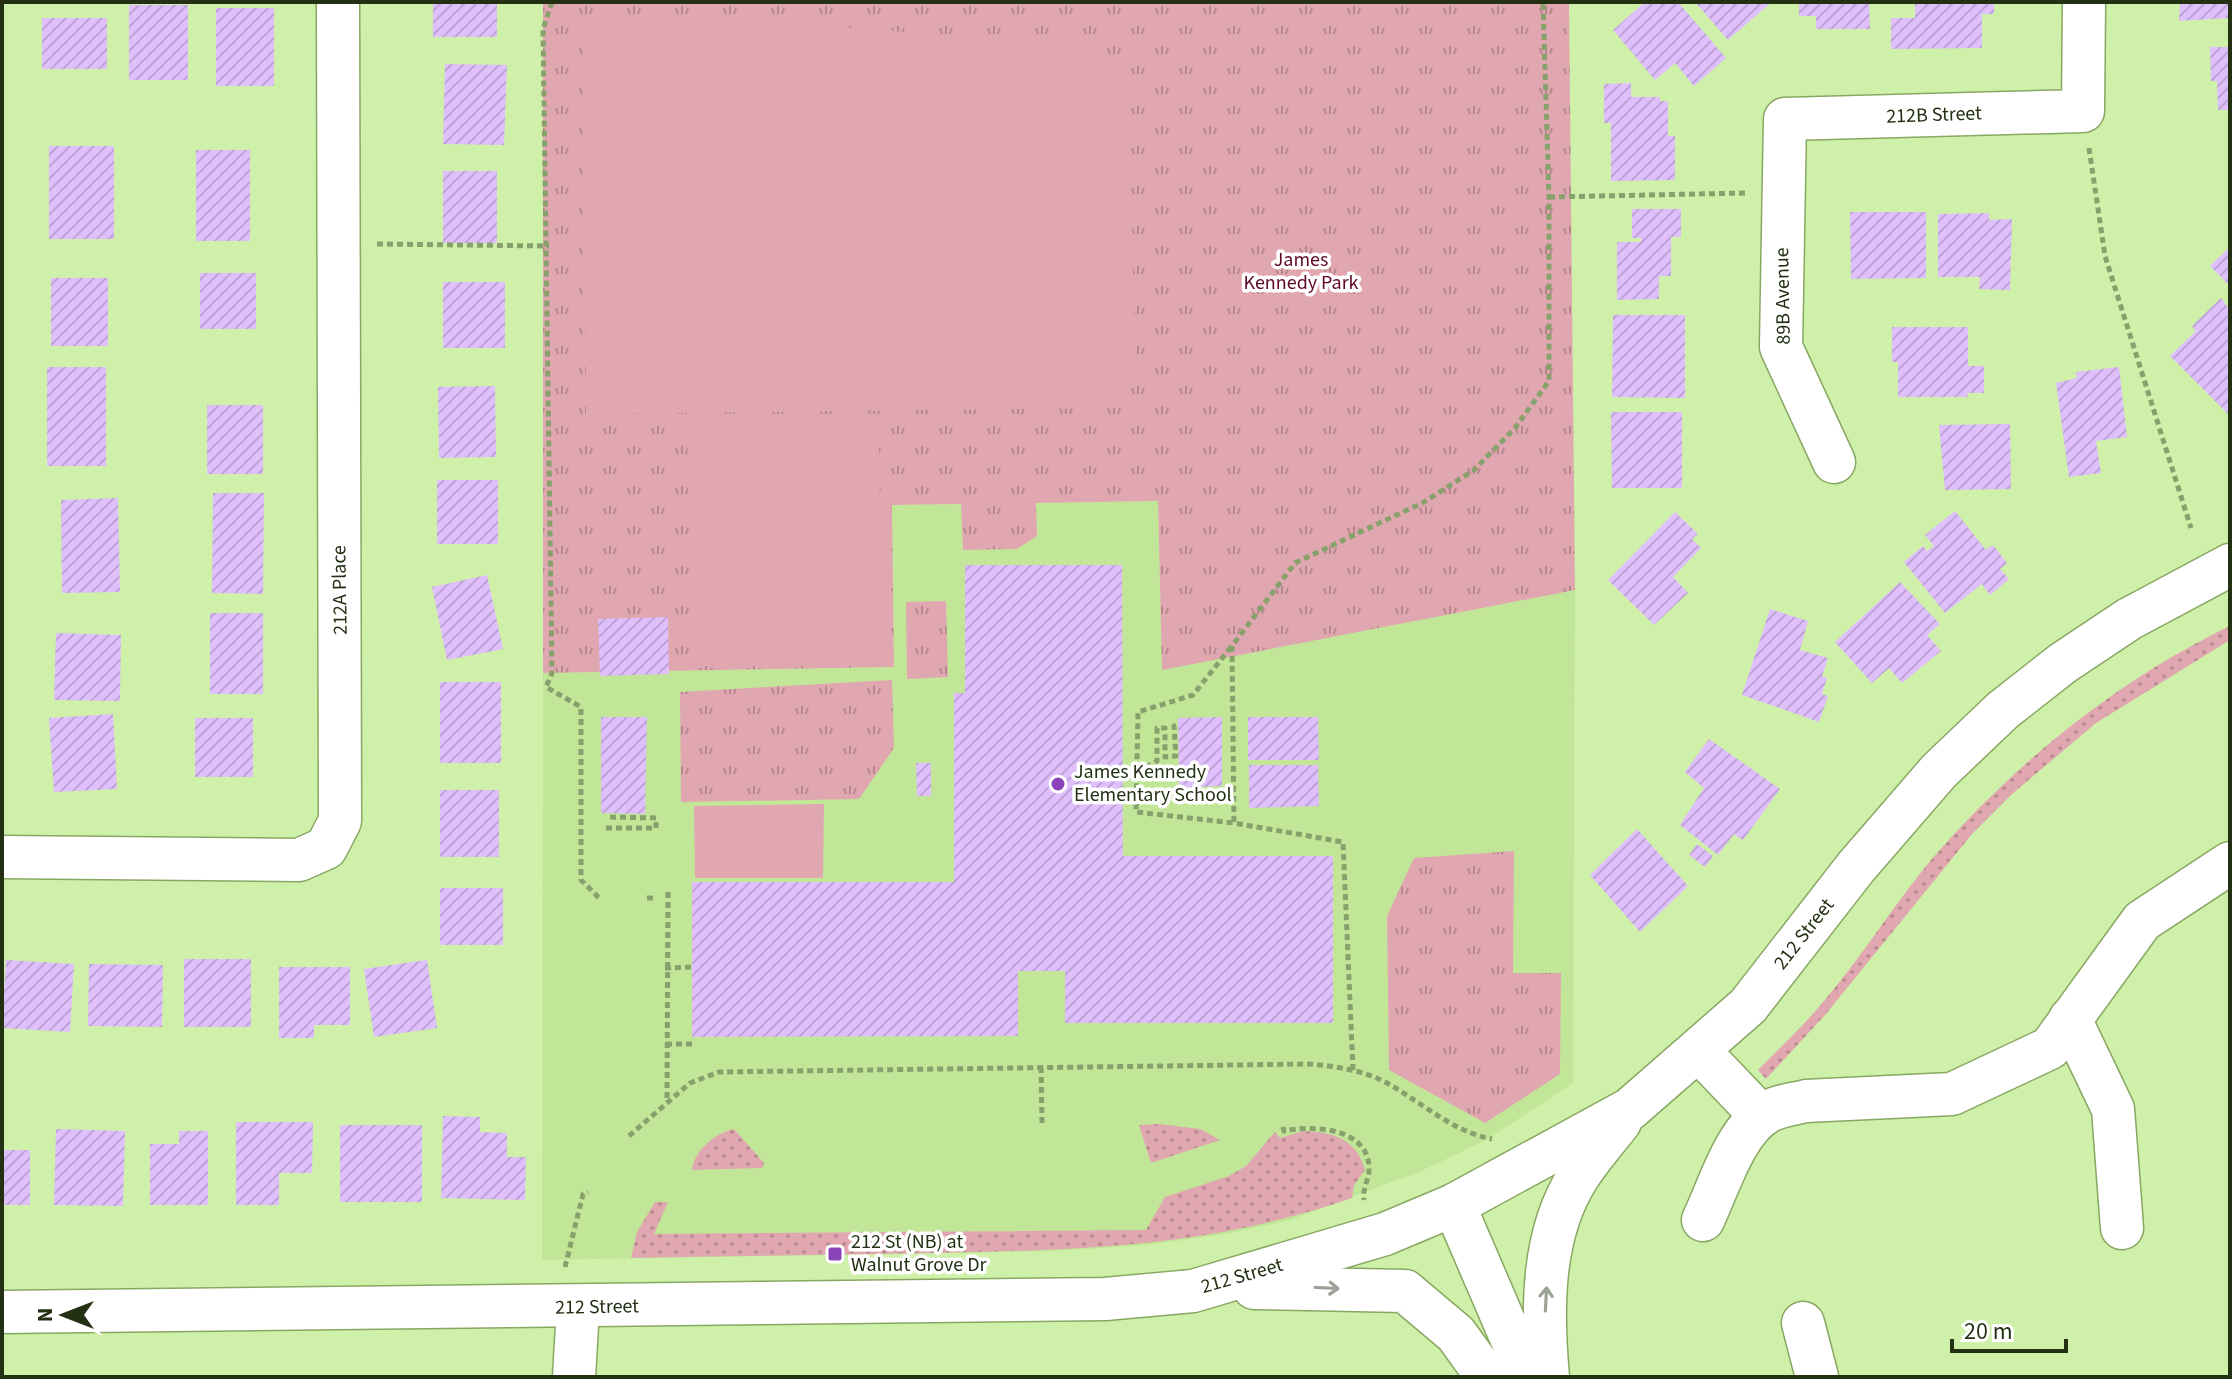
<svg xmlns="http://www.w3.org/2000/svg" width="2232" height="1379" viewBox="0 0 2232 1379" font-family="'Source Sans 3',sans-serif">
	<defs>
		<pattern id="grass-dots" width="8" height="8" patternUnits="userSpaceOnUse" patternTransform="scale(2)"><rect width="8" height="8" fill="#e1a7b0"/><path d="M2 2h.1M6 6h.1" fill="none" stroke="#b6888e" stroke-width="1.8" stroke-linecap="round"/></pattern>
		<pattern id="park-tufts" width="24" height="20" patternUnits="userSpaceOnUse" patternTransform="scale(2)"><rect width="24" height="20" fill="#e1a7b0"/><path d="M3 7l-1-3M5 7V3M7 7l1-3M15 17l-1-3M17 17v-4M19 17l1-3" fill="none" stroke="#b6888e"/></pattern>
		<pattern id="building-hatch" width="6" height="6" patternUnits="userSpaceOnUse" patternTransform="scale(2)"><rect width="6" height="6" fill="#dfbffc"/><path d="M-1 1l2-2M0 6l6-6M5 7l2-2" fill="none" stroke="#bfa4d7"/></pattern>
	</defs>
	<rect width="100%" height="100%" fill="#cff0a9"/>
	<!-- built -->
	<polygon fill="#c2e698" points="1158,501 1162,669 1575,590 1573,1083 1488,1139 1419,1172 1290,1220 1227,1234 1147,1245 1056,1251 542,1260 543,673 894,667 892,505"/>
	<!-- grass -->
	<g fill="url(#grass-dots)">
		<path d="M2230 626V640L2096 723 2012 794 1972 834 1825 1015 1766 1079 1758 1070C1782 1046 1807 1022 1829 995 1865 952 1895 903 1931 860 2013 765 2116 681 2230 626Z"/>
		<polygon points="1159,1124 1200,1129 1220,1140 1151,1163 1139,1125"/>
		<path d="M734 1129 764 1163 762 1168 692 1170C694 1150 716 1133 734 1129Z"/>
		<path d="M1303 1131C1333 1132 1357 1139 1365 1170L1354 1185 1352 1198C1208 1248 1079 1250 928 1253 829 1255 730 1256 631 1258L637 1232 655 1202H668L654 1234 1146 1230 1165 1197 1229 1176 1246 1166 1275 1132 1280 1138Z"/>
	</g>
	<!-- park -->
	<g fill="url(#park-tufts)">
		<polygon points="543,2 1569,2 1575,590 1162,670 1158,501 1036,503 1037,536 1017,549 963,550 961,504 892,505 894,667 543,673"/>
		<polygon points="946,601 948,677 907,679 906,602"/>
		<polygon points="892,680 894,748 859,799 681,802 680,692"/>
		<polygon points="1514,851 1513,973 1561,973 1560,1074 1485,1123 1389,1070 1387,916 1414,858"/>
	</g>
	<!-- garden -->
	<g fill="#e1a7b0">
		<polygon points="704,17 1084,45 1129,69 1135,378 1115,408 586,414 583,19"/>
		<polygon points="878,419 884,662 692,664 687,422"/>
		<polygon points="824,804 823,878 695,878 694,806"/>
	</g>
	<!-- building -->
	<g fill="url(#building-hatch)">
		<rect x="433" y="2" width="64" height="35"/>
		<polygon points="1645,2 1678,2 1726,58 1694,86 1675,63 1655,80 1613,30"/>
		<polygon points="1695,2 1772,2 1728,40"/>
		<polygon points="1799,2 1869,2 1870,29 1816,29 1816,16 1799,16"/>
		<polygon points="1915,2 1994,2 1994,14 1982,14 1982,48 1891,49 1891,18 1915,18"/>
		<polygon points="2180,2 2230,2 2230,18 2179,21"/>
		<rect x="129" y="5" width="59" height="75"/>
		<rect x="216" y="8" width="58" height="78"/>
		<rect x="42" y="18" width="65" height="51"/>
		<polygon points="2210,47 2230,47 2230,110 2218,110 2217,81 2211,81"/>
		<polygon points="445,64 507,65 504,145 443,144"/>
		<polygon points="1631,83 1631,97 1660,97 1660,101 1668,101 1668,136 1675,136 1675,180 1611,181 1611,123 1604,123 1604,84"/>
		<rect x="49" y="146" width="65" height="93"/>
		<rect x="196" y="150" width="54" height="91"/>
		<rect x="443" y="171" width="54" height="72"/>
		<polygon points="1632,209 1681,209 1681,237 1671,237 1671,276 1659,276 1659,299 1617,300 1617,242 1641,242 1641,238 1632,238"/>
		<polygon points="1850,212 1926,212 1926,278 1851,279"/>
		<polygon points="1989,213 1989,220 2012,219 2010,290 1979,289 1980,277 1938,277 1938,214"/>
		<polygon points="2230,247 2230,286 2210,266"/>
		<rect x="200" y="273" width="56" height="56"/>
		<rect x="51" y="278" width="57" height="68"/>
		<rect x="443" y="282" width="62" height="66"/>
		<polygon points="2221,298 2230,310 2230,416 2170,356 2196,331 2192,326"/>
		<polygon points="1613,315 1685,315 1685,398 1612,397"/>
		<polygon points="1892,327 1968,327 1968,366 1984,366 1984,393 1967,393 1968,397 1898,397 1898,362 1892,362"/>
		<rect x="47" y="367" width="59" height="99"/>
		<polygon points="2119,367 2127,437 2096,441 2101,473 2069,477 2056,383 2077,378 2076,372"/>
		<polygon points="495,386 496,457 439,458 438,387"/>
		<rect x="207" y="405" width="56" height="69"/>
		<polygon points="1611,412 1682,412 1682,488 1612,488"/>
		<polygon points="2010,424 2011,489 1945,490 1939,425"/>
		<rect x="437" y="480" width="61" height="64"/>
		<polygon points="213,493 264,493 263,594 212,593"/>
		<polygon points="118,498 120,592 62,593 61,500"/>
		<polygon points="1955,511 1986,550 1993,545 2007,563 2000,569 2009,579 1990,595 1982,584 1945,613 1904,562 1923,546 1927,551 1934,546 1925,535"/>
		<polygon points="1675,512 1698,534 1692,539 1701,548 1673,577 1688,593 1654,625 1608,580"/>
		<polygon points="965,565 1122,565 1123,856 1333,856 1333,1023 1065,1023 1065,971 1018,971 1018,1036 692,1037 692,882 954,882 954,693 965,693"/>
		<polygon points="487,575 503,649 447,660 432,587"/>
		<polygon points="1900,582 1940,624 1927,635 1941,651 1902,683 1889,668 1872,683 1835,642"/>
		<polygon points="1770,609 1808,621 1800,650 1828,658 1822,676 1827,678 1822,694 1828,696 1819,722 1742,695"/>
		<rect x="210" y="613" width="53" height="81"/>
		<polygon points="668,617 669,674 600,676 598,619"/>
		<polygon points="56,633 121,635 120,701 54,700"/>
		<rect x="440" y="682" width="61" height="81"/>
		<polygon points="113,714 117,789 54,792 49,718"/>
		<polygon points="601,717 647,717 645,814 601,813"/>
		<polygon points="1222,717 1222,786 1179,788 1178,718"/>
		<polygon points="1248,717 1318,717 1319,760 1248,760"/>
		<rect x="195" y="718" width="58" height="59"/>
		<polygon points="1709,739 1780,789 1743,840 1734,834 1718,855 1680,825 1704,788 1685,772"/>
		<polygon points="916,763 931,763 931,796 917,796"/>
		<polygon points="1249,765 1318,765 1319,806 1249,808"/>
		<rect x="440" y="790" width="59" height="67"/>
		<polygon points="1637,829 1688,886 1640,932 1590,875"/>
		<polygon points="1697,844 1713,856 1705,867 1689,855"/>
		<rect x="440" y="888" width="63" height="57"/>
		<rect x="184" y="959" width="67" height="68"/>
		<polygon points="6,960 74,964 70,1032 2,1028"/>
		<polygon points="427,960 437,1028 374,1037 364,969"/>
		<polygon points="89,964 163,965 162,1027 88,1026"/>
		<polygon points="279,967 350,967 350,1025 314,1025 314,1038 279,1038"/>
		<polygon points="443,1116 480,1117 480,1132 507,1133 507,1157 526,1157 525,1200 441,1198"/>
		<polygon points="236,1122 313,1122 312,1173 279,1173 279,1205 236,1205"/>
		<rect x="340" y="1125" width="82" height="77"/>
		<polygon points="56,1129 125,1131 123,1206 54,1205"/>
		<polygon points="179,1131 208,1131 208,1205 150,1205 150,1144 179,1144"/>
		<rect x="2" y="1150" width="28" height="55"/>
	</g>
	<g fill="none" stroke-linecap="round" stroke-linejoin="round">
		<!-- minor casing -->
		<g stroke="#88a763" stroke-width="45">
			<g id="minor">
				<polyline points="1834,462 1781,347 1785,119 2083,111 2084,2"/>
				<polyline points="2,857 299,860 326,848 340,821 338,2"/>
				<polyline points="2070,1019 2113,1109 2122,1228"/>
				<polyline points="1699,1051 1761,1116"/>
				<polyline points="1454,1205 1528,1377"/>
				<path d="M1703 1220C1719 1187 1735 1129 1769 1111 1781 1105 1794 1104 1806 1101L1952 1094 2050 1048 2142 921 2230 863"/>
				<polyline points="1254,1288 1405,1291 1456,1334 1487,1377"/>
				<polyline points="2,1312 1105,1299 1193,1291 1385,1234 1454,1205 1630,1109 1748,1006 1856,867 1939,771 2003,710 2063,663 2129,619 2230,565"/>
				<polyline points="1803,1323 1817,1377"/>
				<polyline points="574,1377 578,1308"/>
				<path d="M1548 1377C1542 1311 1541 1235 1578 1177 1590 1158 1606 1140 1620 1122"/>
			</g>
		</g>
		<!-- path -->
		<g stroke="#88a16c" stroke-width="5" stroke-dasharray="6 4" stroke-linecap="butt">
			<polyline points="552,2 543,29 552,673 546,687 581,707 581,880 599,898"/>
			<polyline points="2089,148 2105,256 2191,528"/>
			<polyline points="1549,197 1747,193"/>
			<polyline points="377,244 549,246"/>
			<polyline points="1231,647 1193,695 1138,712 1136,812 1234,823"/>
			<polyline points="1137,772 1157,761 1157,728 1165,728 1165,757 1176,756 1174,726 1178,726"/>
			<polyline points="606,828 656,828 656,818 610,817 610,813"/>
			<polyline points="647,898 657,898"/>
			<polyline points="665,968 692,967"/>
			<polyline points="666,1044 695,1044"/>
			<polyline points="1041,1067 1042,1123"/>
			<polyline points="1353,1070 1343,842 1234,823 1232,646 1295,563 1424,502 1474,470 1515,428 1549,381 1549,197 1543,2"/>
			<polyline points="667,1098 668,892"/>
			<path d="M1283 1127 1284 1131C1312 1125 1369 1127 1369 1169 1369 1180 1362 1189 1364 1200"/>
			<path d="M629 1136 690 1083 719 1072 1309 1064C1335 1066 1363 1070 1387 1083 1421 1102 1453 1132 1492 1139"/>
			<polyline points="565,1267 583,1194 588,1192"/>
		</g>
		<!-- minor -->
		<use href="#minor" stroke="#fff" stroke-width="42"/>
	</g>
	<!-- one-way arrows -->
	<defs><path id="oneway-shaft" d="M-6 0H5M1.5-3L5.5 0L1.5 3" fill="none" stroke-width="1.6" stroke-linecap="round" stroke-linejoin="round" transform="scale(2)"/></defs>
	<g stroke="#9ca295">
		<use href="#oneway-shaft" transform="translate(1327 1288) rotate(3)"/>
		<use href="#oneway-shaft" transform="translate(1546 1299) rotate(-87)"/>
	</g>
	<!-- markers -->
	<g fill="#8844b8" stroke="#fff" stroke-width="3">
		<circle cx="1058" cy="784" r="8"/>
		<rect x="827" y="1246" width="16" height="16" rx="4"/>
	</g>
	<g text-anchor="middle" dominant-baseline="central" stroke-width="7" stroke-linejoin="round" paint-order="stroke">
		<!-- street labels -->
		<g font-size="20" fill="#233014" stroke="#fff">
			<text transform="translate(1934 115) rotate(-2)">212B Street</text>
			<text transform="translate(1783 296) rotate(-91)">89B Avenue</text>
			<text transform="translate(340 590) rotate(-91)">212A Place</text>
			<text transform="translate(1804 934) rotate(-52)">212 Street</text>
			<text transform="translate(1242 1276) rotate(-16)">212 Street</text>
			<text transform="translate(597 1307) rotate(-1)">212 Street</text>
		</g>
		<!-- park labels -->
		<g font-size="20" fill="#5f0726" stroke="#fff">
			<text x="1301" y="260">James<tspan x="1301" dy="23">Kennedy Park</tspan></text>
		</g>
		<!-- poi labels -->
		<g font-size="20" fill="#233014" stroke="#fff" text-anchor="start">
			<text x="1074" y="772">James Kennedy<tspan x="1074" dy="23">Elementary School</tspan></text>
			<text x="851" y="1242">212 St (NB) at<tspan x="851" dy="23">Walnut Grove Dr</tspan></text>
		</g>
	</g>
	<!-- border -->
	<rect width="2232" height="1379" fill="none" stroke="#233014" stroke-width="8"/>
	<!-- north arrow -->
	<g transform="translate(64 1315) rotate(270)" stroke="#ffffff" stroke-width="6" paint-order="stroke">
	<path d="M0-6L14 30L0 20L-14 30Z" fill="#233014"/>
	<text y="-12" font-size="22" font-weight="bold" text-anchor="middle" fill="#233014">N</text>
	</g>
	<!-- scale -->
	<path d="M1952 1339v12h114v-12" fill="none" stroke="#233014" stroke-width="4"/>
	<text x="1964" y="1339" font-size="24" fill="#233014" stroke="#ffffff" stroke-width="6" paint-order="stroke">20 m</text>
</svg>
